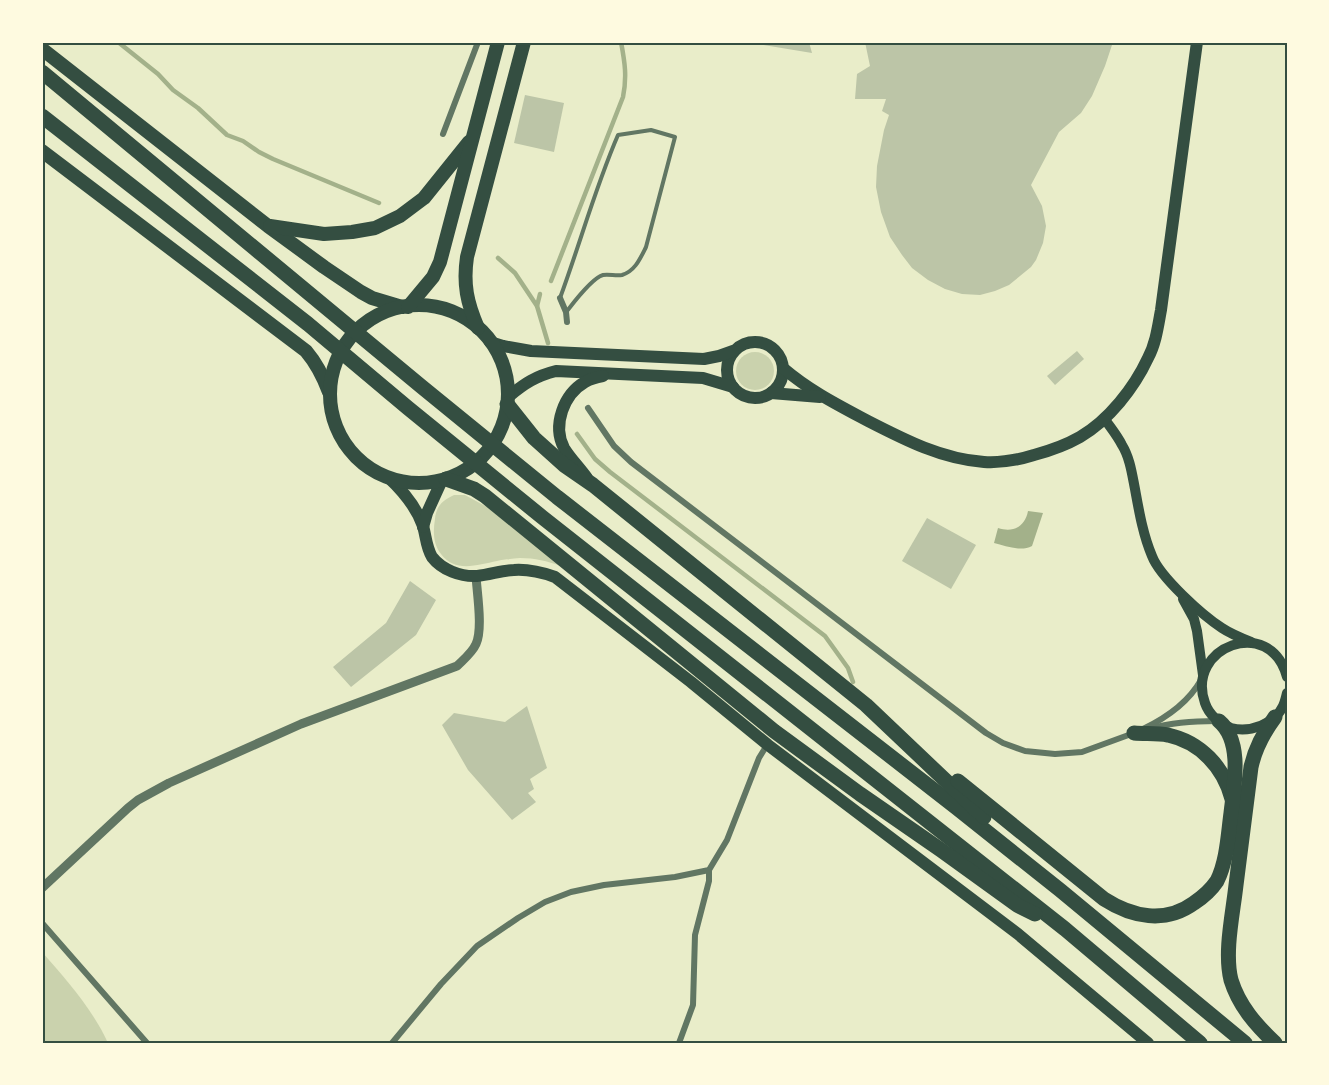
<svg xmlns="http://www.w3.org/2000/svg" width="1329" height="1085" viewBox="0 0 1329 1085" font-family="'Alegreya Sans',sans-serif">
	<rect width="100%" height="100%" fill="#e9edc9"/>
	<!-- green -->
	<g fill="#cad2ad">
		<circle cx="755" cy="371" r="19"/>
		<path d="M454 495H465L487 507 561 566C547 561 535 558 520 558 512 559 504 559 497 561 477 565 455 573 441 554 433 544 433 531 435 519 436 506 443 500 454 495Z"/>
		<path d="M42 952C66 979 93 1010 108 1043H42Z"/>
	</g>
	<!-- water -->
	<path fill="#a3b18a" d="M1028 511 1043 513 1032 546C1021 552 1006 546 994 543L998 528C1013 533 1025 527 1028 511Z"/>
	<g fill="none" stroke-linecap="round" stroke-linejoin="round">
		<!-- stream -->
		<g stroke="#a3b18a" stroke-width="4.5">
			<polyline points="118,42 158,74 173,90 198,108 227,135 243,141 259,152 273,159 379,203"/>
			<polyline points="498,258 515,273 537,306 548,343"/>
			<path d="M551 281 623 97C627 77 625 63 621 42"/>
			<polyline points="537,306 540,294"/>
			<polyline points="577,434 595,459 610,472 825,636 848,668 853,682"/>
		</g>
	</g>
	<!-- building -->
	<g fill="#bcc5a7">
		<polygon points="751,42 809,42 812,53 751,43"/>
		<polygon points="865,42 1113,42 1105,66 1092,96 1081,113 1059,132 1031,185 1042,206 1046,226 1043,243 1036,260 1031,267 1009,285 995,291 980,295 962,294 945,289 928,280 912,268 902,255 890,237 881,212 876,187 877,166 884,130 889,115 882,111 886,99 855,99 857,74 870,66"/>
		<polygon points="525,95 564,103 554,152 514,143"/>
		<polygon points="1077,351 1084,359 1055,385 1047,376"/>
		<polygon points="927,518 976,545 951,589 902,561"/>
		<polygon points="410,581 436,600 416,635 351,687 333,667 386,623"/>
		<polygon points="527,706 547,768 530,779 534,789 528,793 536,802 512,820 468,770 442,725 454,713 505,722"/>
	</g>
	<g fill="none" stroke-linecap="round" stroke-linejoin="round">
		<!-- service -->
		<path stroke="#617663" stroke-width="4" d="M560 298C580 244 595 188 618 135L651 130 675 137 646 247C640 259 635 271 622 275 616 276 609 274 603 275 592 278 574 302 567 311"/>
		<!-- minor -->
		<g stroke="#617663" stroke-width="6">
			<polyline points="443,134 478,42"/>
			<polyline points="560,298 566,312 567,322"/>
			<polyline points="588,408 614,446 631,462 986,733 1003,743 1025,751 1055,754 1082,752 1134,733"/>
			<path d="M1152 728C1174 722 1194 721 1216 721"/>
			<path d="M1143 729C1166 718 1188 703 1201 680"/>
			<polyline points="42,923 147,1043"/>
			<polyline points="392,1043 441,984 477,946 518,918 545,902 571,892 604,885 675,877 709,870 727,840 759,758 767,745"/>
			<polyline points="679,1043 693,1005 695,935 709,881 709,870"/>
		</g>
		<!-- tertiary -->
		<path stroke="#617663" stroke-width="9" d="M42 888 128 808 138 800 169 783 301 724 457 666C464 659 472 653 476 644 483 629 477 593 476 576"/>
		<!-- secondary -->
		<g stroke="#344e41" stroke-width="10">
			<path d="M1104 418C1110 427 1117 435 1122 445 1130 458 1132 474 1135 489 1139 511 1143 535 1152 556 1160 577 1202 615 1222 628 1231 634 1241 638 1251 642"/>
			<polyline points="1183,599 1194,619 1197,631 1203,675"/>
			<path d="M1287 677C1270 614 1185 647 1205 703 1209 715 1220 724 1231 728 1250 733 1275 724 1283 706 1285 702 1286 697 1287 693"/>
		</g>
		<!-- primary -->
		<g stroke="#344e41" stroke-width="12">
			<circle cx="755" cy="370" r="28"/>
			<polyline points="490,342 503,346 531,351 704,359 719,356 733,351"/>
			<path d="M783 368C810 391 838 405 868 421 905 440 942 459 984 462 1000 463 1018 460 1034 455 1049 451 1066 445 1080 437 1109 420 1134 388 1148 358 1156 343 1158 326 1161 310L1197 42"/>
			<polyline points="771,393 820,397"/>
			<path d="M508 397C525 383 536 376 556 371L703 378 733 387"/>
			<path d="M388 477C403 491 416 506 423 526 426 536 426 547 432 557 442 570 461 577 477 576 490 575 502 570 514 570 529 569 541 572 555 577L691 682 768 745 1018 934 1148 1043"/>
			<path d="M587 478C580 468 570 458 564 448 552 425 564 394 585 382 590 379 597 377 603 376"/>
			<polyline points="423,527 427,513 442,480"/>
		</g>
		<!-- trunk -->
		<g stroke="#344e41" stroke-width="14">
			<polyline points="42,49 268,226 324,267 361,292 372,298 402,307"/>
			<path d="M42 151 306 351C317 364 323 376 329 392"/>
			<polyline points="270,226 324,234 352,232 375,228 400,216 424,198 469,142"/>
			<circle cx="419" cy="394" r="89"/>
			<polyline points="408,307 433,277 440,262 498,42"/>
			<path d="M478 328C467 303 463 284 467 257L524 42"/>
		</g>
		<!-- motorway -->
		<g stroke="#344e41" stroke-width="15">
			<polyline points="42,72 422,387 557,497 957,808 1060,890 1245,1043"/>
			<polyline points="42,116 308,324 408,408 542,517 1065,929 1200,1043"/>
			<polyline points="507,404 534,438 564,465 593,485 866,705 984,817"/>
			<polyline points="446,479 474,489 485,496 774,731 860,794 941,850 1017,905 1035,914"/>
			<path d="M1275 717C1264 732 1255 749 1251 767 1246 806 1241 845 1236 885 1233 913 1224 952 1231 980 1239 1006 1256 1025 1275 1043"/>
			<path d="M1134 733C1145 734 1157 733 1168 735 1200 742 1224 767 1232 799"/>
			<path d="M958 781 1104 899C1132 917 1165 924 1194 903 1203 897 1211 890 1217 881 1227 861 1228 835 1231 813 1234 786 1243 741 1219 721"/>
		</g>
	</g>
	<!-- border -->
	<rect width="1329" height="1085" fill="none" stroke="#fefae0" stroke-width="87"/>
	<rect x="44" y="44" width="1242" height="998" fill="none" stroke="#344e41" stroke-width="2"/>
</svg>
